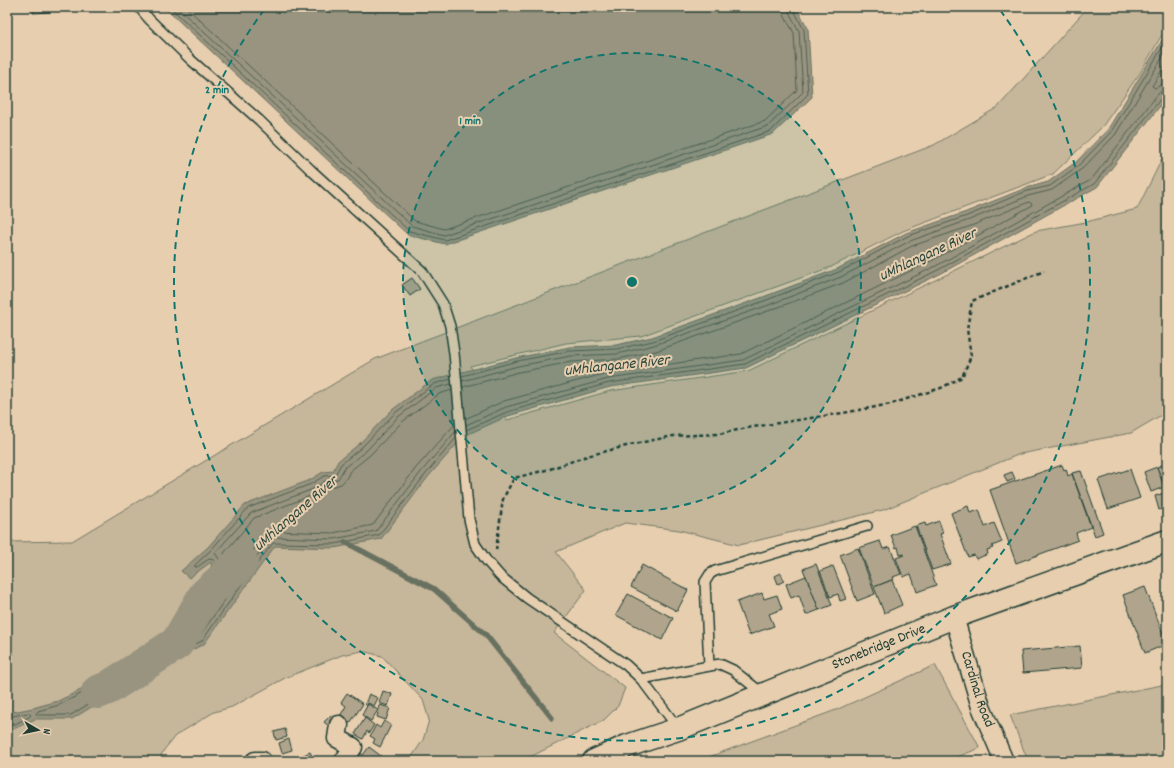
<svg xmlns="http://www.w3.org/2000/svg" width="1174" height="768" viewBox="0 0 1174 768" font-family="Dekko,sans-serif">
	<rect width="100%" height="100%" fill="#e7ceaf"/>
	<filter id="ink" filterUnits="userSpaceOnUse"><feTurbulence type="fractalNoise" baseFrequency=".025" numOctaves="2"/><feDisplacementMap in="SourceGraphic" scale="8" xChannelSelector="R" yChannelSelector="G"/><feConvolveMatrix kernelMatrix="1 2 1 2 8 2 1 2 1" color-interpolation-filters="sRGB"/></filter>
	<g filter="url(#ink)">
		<!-- green -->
		<g fill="#c6b69a" stroke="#727a67">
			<polygon points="1088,7 1167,7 1167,26 1140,73 1102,127 1053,174 903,231 831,267 641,336 566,343 470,366 507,420 610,391 748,371 1036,231 1086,222 1137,209 1167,149 1167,409 1163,414 1131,433 1020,454 883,510 739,545 679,530 625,523 556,552 586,590 554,633 625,688 618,706 604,720 522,761 409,761 423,740 429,720 423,700 382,656 362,651 342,655 285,678 232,707 214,712 175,736 164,750 158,761 7,761 7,542 72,541 375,359 934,145 998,107"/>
			<polygon points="935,665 980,748 947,761 698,761 836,710"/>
			<polygon points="1167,684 1167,761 1028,761 1010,715"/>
		</g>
		<!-- water -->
		<g fill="#98947f" stroke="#687161">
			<polygon points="164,7 796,7 808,28 812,97 773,134 445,244 408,235"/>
			<polygon points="1167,32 1167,97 1097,187 940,274 746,368 610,387 508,416 464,436 428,477 381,539 334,548 275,546 204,644 150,671 72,719 35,719 7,732 7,713 33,708 58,701 91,685 143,667 170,645 197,616 212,582 211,562 189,578 181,571 208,547 245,505 310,480 323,472 333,471 338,461 359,444 392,410 432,380 516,358 570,347 616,345 652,337 763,297 837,269 906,233 966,212 1026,188 1048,182 1076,162 1108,129"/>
		</g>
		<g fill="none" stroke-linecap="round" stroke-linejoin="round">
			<!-- shore -->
			<g stroke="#4f6052" stroke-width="1">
				<polyline points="170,7 409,231 445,240 771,131 808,94 804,30 794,10 793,7"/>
				<polyline points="177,7 412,226 444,235 768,126 803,92 799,31 789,12 788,7"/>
				<polyline points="186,7 415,221 444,229 765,121 797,90 794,33 784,15 782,7"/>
				<polyline points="1167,62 1152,86 1155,88 1161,85 1167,84"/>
				<polyline points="462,376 517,361 570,351 617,349 653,341 764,301 839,272 908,236 967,216 1027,191 1050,186 1079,165 1111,132 1167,40"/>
				<polyline points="451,379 434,384 395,413 362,447 341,464 335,475 324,476 311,484 248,508 211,550 195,565 195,567 197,567 209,559 214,560 216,564 216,583 200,618 173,647 162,656 162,659 164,659 202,641 244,581 273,543 334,544 379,535 425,475 456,438"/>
				<polyline points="462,381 518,366 571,356 617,354 654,345 766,306 841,277 910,241 969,220 1028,196 1052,190 1083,168 1115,135 1167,50"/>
				<polyline points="451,384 436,388 398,417 366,451 345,467 338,479 325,481 313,489 251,513 215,553 221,562 221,585 204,621 188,638 188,640 191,641 199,637 240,578 269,540 275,537 334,539 376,531 421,472 456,431"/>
				<polyline points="463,387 519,372 571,362 618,359 656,351 768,311 843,283 912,246 971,226 1029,202 1032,204 1031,206 933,260 741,354 607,373 504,401 465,419"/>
				<polyline points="452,390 439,394 402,422 370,455 350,471 346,479 341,484 335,486 327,487 315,494 254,518 224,553 226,561 227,581 230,581 263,537 269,533 276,531 333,533 373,525 416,468 455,424"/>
				<polyline points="466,425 506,407 608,379 743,360 936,266 1091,180 1158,94 1162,91 1167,90"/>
				<polyline points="466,430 507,412 609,383 745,364 938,270 1094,184 1162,97 1167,95"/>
				<polygon points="124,677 127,678 126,681 71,715 38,715 36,714 38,711 59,705 92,688"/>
				<polyline points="7,717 28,713 31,715 29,717 7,728"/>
			</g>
			<!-- stream -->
			<polyline stroke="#687161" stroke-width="5.5" points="345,542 434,589 486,635 552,718"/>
			<!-- river -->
			<polyline stroke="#98947f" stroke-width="34" points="98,692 108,688 177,643 205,595 241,562"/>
		</g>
		<!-- building -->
		<g fill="#b0a58c" stroke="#1f3d34">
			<polygon points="33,7 50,7 50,12 33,13"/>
			<polygon points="412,278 420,289 410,296 402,285"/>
			<polygon points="1167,463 1167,495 1157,467"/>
			<polygon points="1062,465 1064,470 1066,469 1068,476 1072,474 1091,527 1076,533 1078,540 1016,563 990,490"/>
			<polygon points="1157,467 1164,487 1151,492 1144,472"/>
			<polygon points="1130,469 1140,498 1108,509 1098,480"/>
			<polygon points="1081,471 1103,533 1095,536 1072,473"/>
			<polygon points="1012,472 1015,479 1007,482 1004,475"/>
			<polygon points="1164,493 1167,507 1159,510 1155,496"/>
			<polygon points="968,506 970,513 979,510 985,527 994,523 1002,542 992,546 993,548 987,550 988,554 976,559 974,555 968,557 951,513"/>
			<polygon points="939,521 943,533 940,534 951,564 932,570 916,526 925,523 926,526"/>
			<polygon points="915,526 936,585 917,592 911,574 903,577 896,558 904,555 904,554 900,555 898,547 896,548 891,535"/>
			<polygon points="880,541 883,549 890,547 901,574 893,577 894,579 874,587 859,548"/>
			<polygon points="858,548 875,594 857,601 840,555"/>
			<polygon points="816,564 832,605 819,610 803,569"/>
			<polygon points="642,565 688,590 677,611 631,587"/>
			<polygon points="833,566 846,599 840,601 838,594 830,597 820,571"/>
			<polygon points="781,573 784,581 778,584 775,576"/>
			<polygon points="806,576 819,610 806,615 799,595 791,598 786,584"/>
			<polygon points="892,580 902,605 884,613 874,587"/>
			<polygon points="1145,587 1167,644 1145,653 1123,595"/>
			<polygon points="762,593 764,599 777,595 782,609 769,614 774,626 749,635 737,602"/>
			<polygon points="628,594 673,618 662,640 616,615"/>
			<polygon points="1080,646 1082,668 1023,673 1021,651"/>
			<polygon points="383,691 392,694 388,706 379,703"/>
			<polygon points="347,693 363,704 350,723 340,716 346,706 341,702"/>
			<polygon points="369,694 378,698 374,706 368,703 367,706 365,704"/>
			<polygon points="368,704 378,710 371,721 362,715"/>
			<polygon points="380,705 390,708 386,720 377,717"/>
			<polygon points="331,715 338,721 331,728 324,722"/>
			<polygon points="365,718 374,725 369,733 367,731 363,739 355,734"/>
			<polygon points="384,721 391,725 380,747 373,743 375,739 370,736 376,725 380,728"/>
			<polygon points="285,729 287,737 276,740 274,732"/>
			<polygon points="289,739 292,750 282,753 279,743"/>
			<polygon points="369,747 381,756 378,761 358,761 354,757 358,751 363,755"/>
			<polygon points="310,752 314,760 296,761 295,759"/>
		</g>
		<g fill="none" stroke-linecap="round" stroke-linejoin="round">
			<!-- lane casing -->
			<g stroke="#1f3d34" stroke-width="12">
				<g id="lane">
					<polyline points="139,7 149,19 191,60 259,120 311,170 422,271 443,304 450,326 454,353 469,519 475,544 486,560 500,576 527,598 626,665 641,679 678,728"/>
					<polyline points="709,666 705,582 710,574 715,571 867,526"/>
					<polyline points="641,679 720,664 733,670 763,694"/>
				</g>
			</g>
			<!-- street casing -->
			<g stroke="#1f3d34" stroke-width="21">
				<g id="street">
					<path id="s1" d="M954 617 981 707 1004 761"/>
					<polyline points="339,725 337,738 353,747 344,761"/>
					<polyline points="255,761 262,761"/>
				</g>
			</g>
			<!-- secondary casing -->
			<g stroke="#1f3d34" stroke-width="25">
				<g id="secondary">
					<path id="s2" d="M594 761 627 746 678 729 954 617 1167 541"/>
				</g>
			</g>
			<!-- path -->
			<polyline stroke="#1f3d34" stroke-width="2.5" stroke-dasharray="4 3" stroke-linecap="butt" points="496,550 503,499 514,478 550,469 587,456 634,444 673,436 719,434 747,428 849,412 891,404 941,388 962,377 971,356 967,329 972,301 1044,271"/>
			<!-- lane -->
			<use href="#lane" stroke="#e7ceaf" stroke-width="9"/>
			<!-- street -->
			<use href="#street" stroke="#e7ceaf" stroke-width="18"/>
			<!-- secondary -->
			<use href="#secondary" stroke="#e7ceaf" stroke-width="22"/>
		</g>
	</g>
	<!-- distance rings -->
	<circle cx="632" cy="282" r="229" fill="#0f766e" fill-opacity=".12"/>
	<g fill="none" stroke="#0f766e" stroke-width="2" stroke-dasharray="7 5">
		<circle cx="632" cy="282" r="229"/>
		<path d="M1000 10A458 458 0 1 1 264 10"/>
	</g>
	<g text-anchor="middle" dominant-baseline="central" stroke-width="4" stroke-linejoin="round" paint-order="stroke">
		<!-- street labels -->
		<g font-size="15" fill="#1f3d34" stroke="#e7ceaf">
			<text stroke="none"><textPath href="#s2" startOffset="307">Stonebridge Drive</textPath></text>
			<text stroke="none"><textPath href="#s1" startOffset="76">Cardinal Road</textPath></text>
		</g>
		<!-- water labels -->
		<g font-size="16" font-style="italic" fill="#2b463c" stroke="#e7ceaf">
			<text transform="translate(928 255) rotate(-25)">uMhlangane River</text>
			<text transform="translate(617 366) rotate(-6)">uMhlangane River</text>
			<text transform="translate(296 514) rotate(-41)">uMhlangane River</text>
		</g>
	</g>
	<circle cx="632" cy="282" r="6" fill="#0f766e" stroke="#e7ceaf" stroke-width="2"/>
	<g font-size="12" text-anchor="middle" font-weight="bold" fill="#0f766e" stroke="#e7ceaf" stroke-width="4" stroke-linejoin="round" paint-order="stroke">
		<text x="217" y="93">2 min</text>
		<text x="470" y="124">1 min</text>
	</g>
	<!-- margin -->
	<rect width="1174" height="768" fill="none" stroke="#e7ceaf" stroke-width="24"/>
	<rect x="12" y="12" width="1150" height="744" fill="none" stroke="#1f3d34" stroke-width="1.5" filter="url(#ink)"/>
	<!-- north arrow -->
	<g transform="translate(38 730) rotate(99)" stroke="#e7ceaf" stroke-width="3" paint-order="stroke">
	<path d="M0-3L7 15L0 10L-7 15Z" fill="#1f3d34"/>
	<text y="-6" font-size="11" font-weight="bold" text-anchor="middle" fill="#1f3d34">N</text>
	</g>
</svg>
